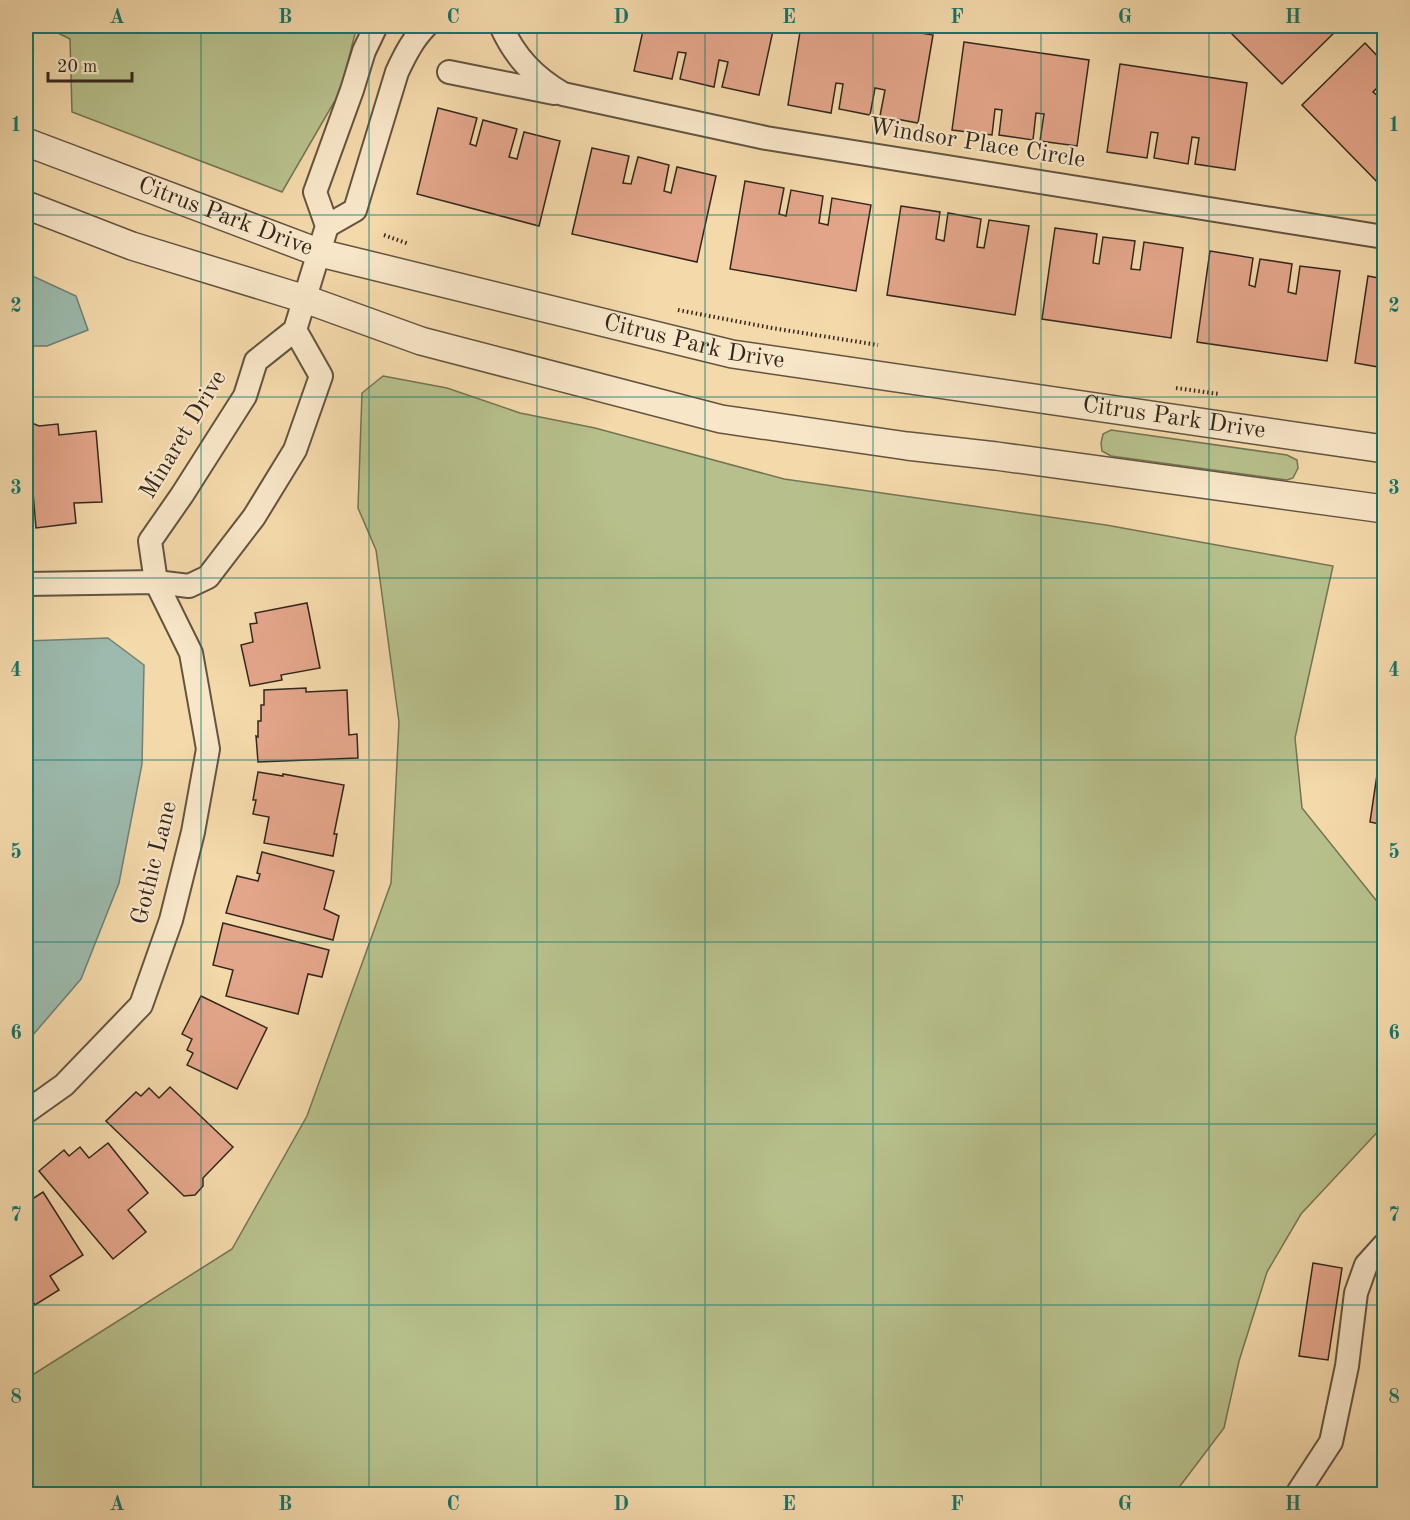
<svg xmlns="http://www.w3.org/2000/svg" width="1410" height="1520" viewBox="0 0 1410 1520" font-family="'Old Standard TT',serif">
	<rect width="100%" height="100%" fill="#f4d9ab"/>
	<filter id="stains"><feTurbulence type="fractalNoise" baseFrequency=".00333" numOctaves="4"/><feColorMatrix values="0 0 0 0 .2 0 0 0 0 .09 0 0 0 0 .02 0 0 0 .5 -.17"/></filter>
	<radialGradient id="worn" r=".72"><stop offset=".6" stop-color="#630" stop-opacity="0"/><stop offset="1" stop-color="#630" stop-opacity=".3"/></radialGradient>
	<!-- green -->
	<g fill="#b7c08c" stroke="#757454" stroke-width="1.5">
		<polygon points="44,26 357,26 340,92 282,192 72,112 70,39"/>
		<polygon points="383,376 447,388 520,413 595,428 784,479 1106,525 1333,566 1295,738 1302,808 1384,910 1384,1125 1301,1214 1267,1272 1239,1361 1224,1428 1174,1494 26,1494 26,1379 232,1249 307,1116 391,883 399,722 376,550 358,508 362,393"/>
		<polygon points="1111,430 1287,455 1297,460 1298,468 1293,478 1287,480 1111,456 1102,451 1101,443 1103,434"/>
	</g>
	<!-- water -->
	<g fill="#9cbaad" stroke="#727f73" stroke-width="1.5">
		<polygon points="26,273 76,296 88,330 47,346 26,346"/>
		<polygon points="108,638 144,665 142,764 119,883 81,979 26,1043 26,641"/>
	</g>
	<!-- building -->
	<g fill="#e4a68b" stroke="#33271d" stroke-width="1.5">
		<polygon points="644,26 774,26 759,95 722,87 728,62 719,60 714,87 680,79 686,53 678,52 672,79 634,71"/>
		<polygon points="801,26 880,26 933,35 918,123 880,116 885,90 875,88 870,115 839,109 843,84 836,83 831,113 788,105"/>
		<polygon points="1224,26 1341,26 1282,84"/>
		<polygon points="964,42 1089,60 1077,146 1040,141 1044,114 1036,113 1033,140 999,135 1002,110 995,109 992,135 952,130"/>
		<polygon points="1365,43 1384,63 1384,81 1373,92 1378,96 1384,90 1384,189 1302,105"/>
		<polygon points="1120,64 1247,83 1235,170 1195,164 1199,138 1192,137 1188,164 1154,158 1158,133 1151,132 1147,158 1107,152"/>
		<polygon points="438,108 477,118 470,144 476,146 483,120 517,129 509,157 517,159 524,132 560,141 539,226 417,194"/>
		<polygon points="592,148 629,156 623,183 631,184 638,157 669,165 664,191 671,193 677,167 716,176 697,262 572,234"/>
		<polygon points="745,181 784,188 779,214 786,216 791,190 823,196 819,223 828,225 832,198 871,205 856,291 730,269"/>
		<polygon points="901,206 940,212 936,239 944,241 948,213 981,219 977,247 984,248 989,220 1029,226 1015,315 887,295"/>
		<polygon points="1055,228 1097,234 1093,263 1099,264 1103,237 1135,241 1131,269 1140,270 1144,242 1183,248 1171,338 1042,319"/>
		<polygon points="1210,251 1253,258 1249,285 1255,287 1260,259 1292,264 1288,292 1296,294 1300,266 1340,271 1327,361 1197,342"/>
		<polygon points="1368,276 1384,279 1384,368 1355,363"/>
		<polygon points="27,421 39,426 58,424 59,435 96,431 102,502 74,503 76,523 36,528"/>
		<polygon points="307,603 320,668 281,675 282,680 250,686 241,645 253,642 250,624 257,623 255,613"/>
		<polygon points="306,688 306,692 347,690 349,735 357,734 358,758 258,762 256,736 258,737 258,721 261,721 261,705 264,705 264,690"/>
		<polygon points="1382,741 1384,741 1384,825 1370,822"/>
		<polygon points="258,772 283,776 283,774 344,785 334,834 337,834 333,856 264,843 269,817 253,814 256,800 253,800"/>
		<polygon points="262,852 334,871 324,909 339,916 333,940 226,913 237,876 258,881 260,874 257,873"/>
		<polygon points="223,923 329,950 322,977 308,974 298,1014 226,996 233,970 213,965"/>
		<polygon points="201,996 267,1028 237,1089 187,1065 193,1053 187,1050 192,1039 182,1034"/>
		<polygon points="170,1087 233,1147 203,1178 203,1186 195,1195 184,1196 106,1121 136,1092 141,1096 149,1088 159,1098"/>
		<polygon points="108,1143 148,1193 128,1210 146,1232 113,1259 39,1171 64,1150 69,1156 80,1147 89,1158"/>
		<polygon points="43,1192 83,1255 50,1276 59,1290 35,1305 26,1291 26,1211 32,1206 29,1201"/>
		<polygon points="1313,1263 1342,1268 1328,1360 1299,1356"/>
	</g>
	<g fill="none" stroke-linecap="round" stroke-linejoin="round">
		<!-- minor casing -->
		<g stroke="#635440" stroke-width="26">
			<g id="minor">
				<path d="M501 26C515 57 534 77 563 94L766 138 1384 237"/>
				<polyline points="449,72 554,93"/>
				<path d="M327 226 355 210 397 72C405 55 413 39 426 26"/>
				<polyline points="26,584 156,582 189,586 208,577 254,517 295,450 321,376 295,330"/>
				<polyline points="26,1112 64,1085 141,1005 171,920 193,832 208,749 191,653 156,582 150,541 182,495 245,396 256,361 295,330 327,226 315,192 352,90 364,51 376,26"/>
				<polyline points="1297,1494 1331,1442 1347,1366 1356,1293 1366,1265 1384,1245"/>
			</g>
		</g>
		<!-- tertiary casing -->
		<g stroke="#635440" stroke-width="30">
			<g id="tertiary">
				<path id="s1" d="M26 142 320 253 732 354 1384 449"/>
				<polyline points="26,205 132,246 305,299 421,341 721,419 907,446 996,456 1384,509"/>
			</g>
		</g>
		<!-- path -->
		<g stroke="#33271d" stroke-width="4" stroke-dasharray="1.5 3" stroke-linecap="butt">
			<polyline points="384,235 409,244"/>
			<polyline points="678,310 772,328 878,345"/>
			<polyline points="1176,388 1219,394"/>
		</g>
		<!-- minor -->
		<use href="#minor" stroke="#f8e6c8" stroke-width="22"/>
		<!-- tertiary -->
		<use href="#tertiary" stroke="#f8e6c8" stroke-width="27"/>
	</g>
	<!-- grid -->
	<path fill="none" stroke="#0f766e" stroke-width="1.5" stroke-opacity="0.55" d="M201 26V1494M369 26V1494M537 26V1494M705 26V1494M873 26V1494M1041 26V1494M1209 26V1494M26 215H1384M26 397H1384M26 578H1384M26 760H1384M26 942H1384M26 1124H1384M26 1305H1384"/>
	<g text-anchor="middle" dominant-baseline="central" stroke-width="4.5" stroke-linejoin="round" paint-order="stroke">
		<!-- street labels -->
		<g font-size="24" fill="#33271d" stroke="#f8e6c8">
			<text transform="translate(977 144) rotate(9)">Windsor Place Circle</text>
			<text stroke="none"><textPath href="#s1" startOffset="213">Citrus Park Drive</textPath></text>
			<text stroke="none"><textPath href="#s1" startOffset="699">Citrus Park Drive</textPath></text>
			<text stroke="none"><textPath href="#s1" startOffset="1185">Citrus Park Drive</textPath></text>
			<text transform="translate(184 435) rotate(-59)">Minaret Drive</text>
			<text transform="translate(155 863) rotate(-76)">Gothic Lane</text>
		</g>
	</g>
	<!-- margin -->
	<rect width="1410" height="1520" fill="none" stroke="#f4d9ab" stroke-width="66"/>
	<!-- scale -->
	<path d="M48 72v9h84v-9" fill="none" stroke="#33271d" stroke-width="3"/>
	<text x="57" y="72" font-size="18" fill="#33271d" stroke="#f8e6c8" stroke-width="4.5" paint-order="stroke">20 m</text>
	<rect x="33" y="33" width="1344" height="1454" fill="none" stroke="#0f766e" stroke-width="2"/>
	<g font-size="20" text-anchor="middle" font-weight="bold" fill="#0f766e">
		<text x="117" y="23">A</text>
		<text x="285" y="23">B</text>
		<text x="453" y="23">C</text>
		<text x="621" y="23">D</text>
		<text x="789" y="23">E</text>
		<text x="957" y="23">F</text>
		<text x="1125" y="23">G</text>
		<text x="1293" y="23">H</text>
		<text x="16" y="131">1</text>
		<text x="1394" y="131">1</text>
		<text x="16" y="312">2</text>
		<text x="1394" y="312">2</text>
		<text x="16" y="494">3</text>
		<text x="1394" y="494">3</text>
		<text x="16" y="676">4</text>
		<text x="1394" y="676">4</text>
		<text x="16" y="858">5</text>
		<text x="1394" y="858">5</text>
		<text x="16" y="1039">6</text>
		<text x="1394" y="1039">6</text>
		<text x="16" y="1221">7</text>
		<text x="1394" y="1221">7</text>
		<text x="16" y="1403">8</text>
		<text x="1394" y="1403">8</text>
		<text x="117" y="1510">A</text>
		<text x="285" y="1510">B</text>
		<text x="453" y="1510">C</text>
		<text x="621" y="1510">D</text>
		<text x="789" y="1510">E</text>
		<text x="957" y="1510">F</text>
		<text x="1125" y="1510">G</text>
		<text x="1293" y="1510">H</text>
	</g>
	<rect width="100%" height="100%" filter="url(#stains)"/>
	<rect width="100%" height="100%" fill="url(#worn)"/>
</svg>
